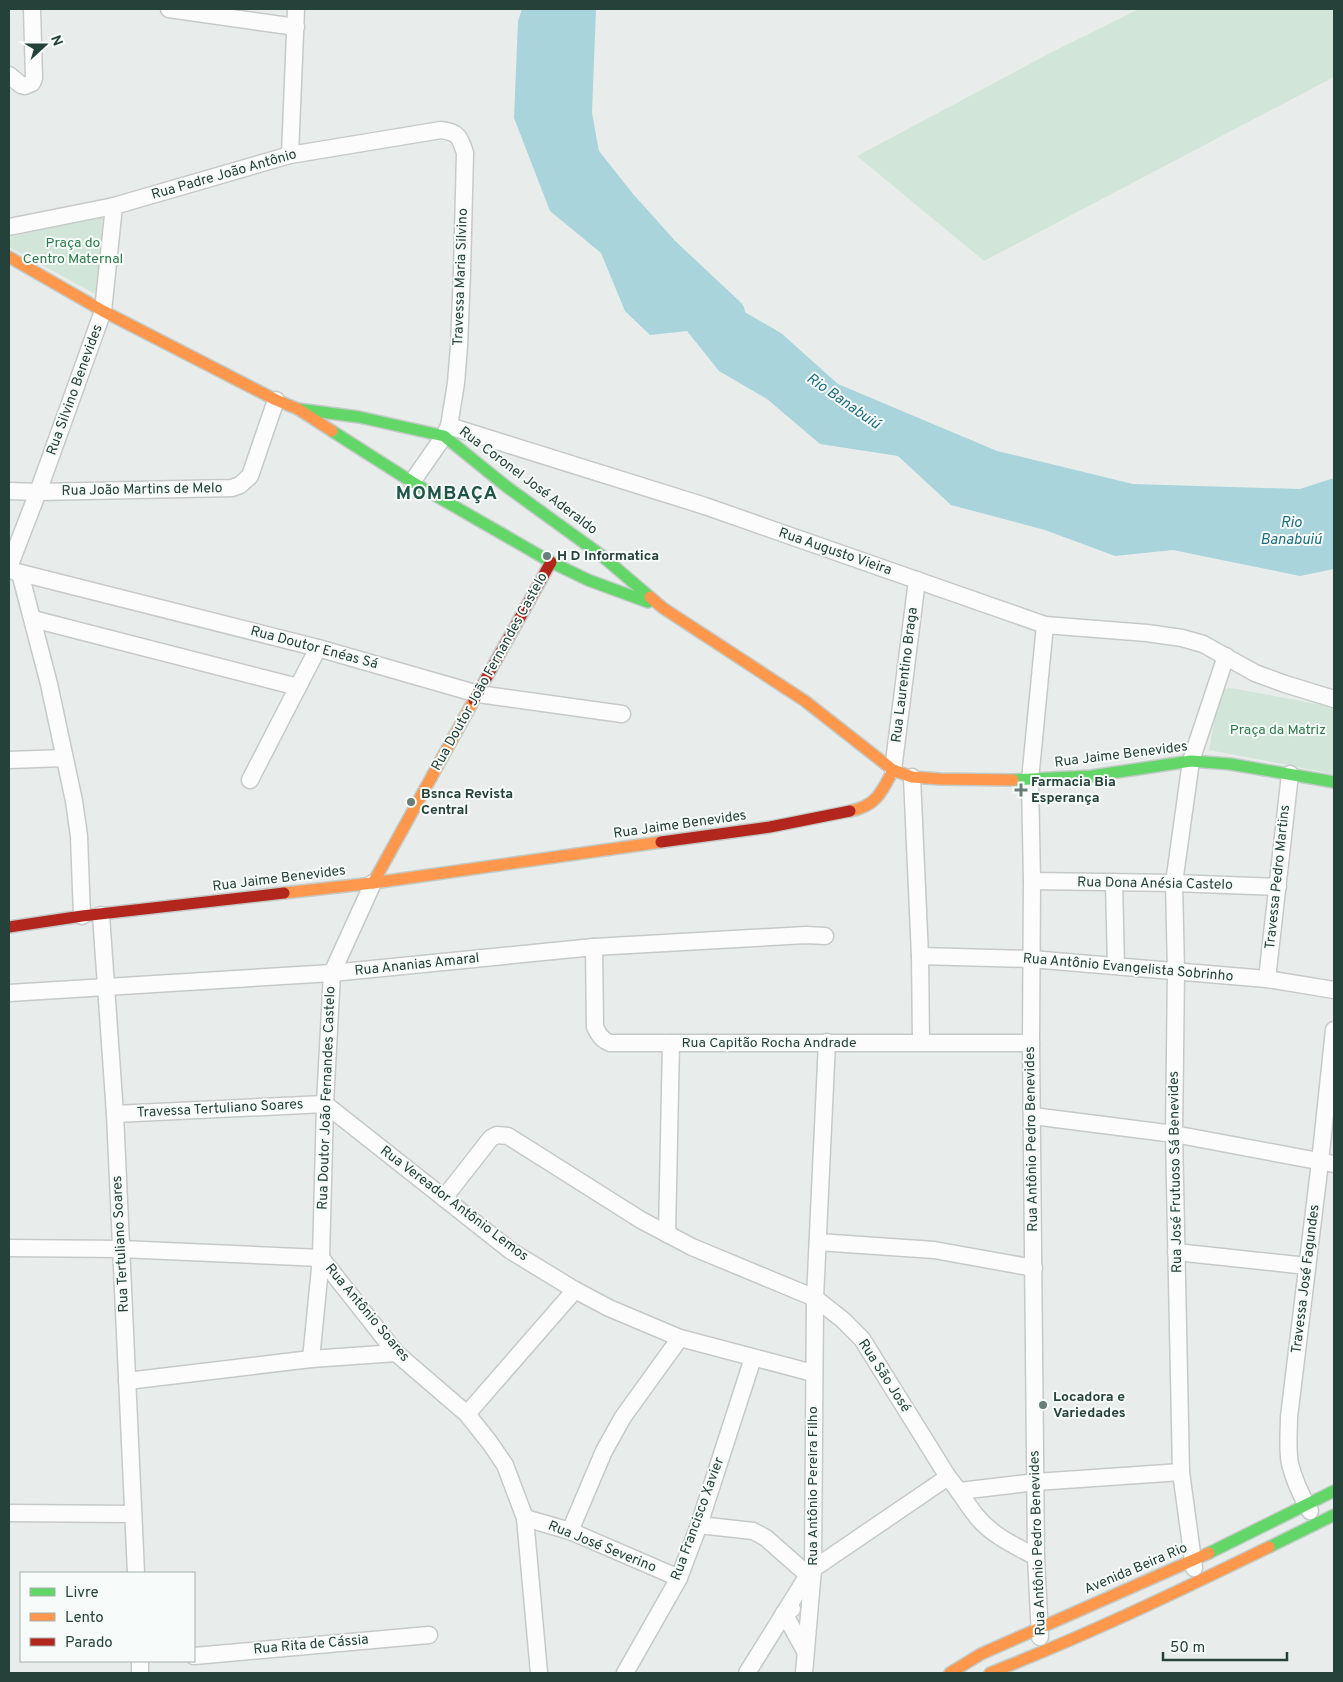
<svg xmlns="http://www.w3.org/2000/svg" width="1343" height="1682" viewBox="0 0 1343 1682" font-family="Overpass,sans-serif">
	<rect width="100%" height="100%" fill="#e8edeb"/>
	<!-- green -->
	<g fill="#d1e6d8">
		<polygon points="1139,9 1334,9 1334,77 984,261 857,156 1052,52"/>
		<polygon points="103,216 99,296 9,247 11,237"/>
		<polygon points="1231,688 1334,707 1334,774 1209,750 1219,695 1224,689"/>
	</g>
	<!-- water -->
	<polygon fill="#a9d4db" points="522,9 596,9 592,113 609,206 662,264 781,333 838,384 997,451 1133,484 1300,489 1334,478 1334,569 1300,576 1173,550 1115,556 1045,530 951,505 898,456 820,444 767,399 719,371 687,331 650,335 625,311 601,253 550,211 514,118 518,21"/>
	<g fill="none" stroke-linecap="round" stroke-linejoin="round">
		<!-- river -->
		<polyline stroke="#a9d4db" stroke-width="30" points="580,151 621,203 665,252 730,313"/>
		<!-- street casing -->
		<g stroke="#c5cac8" stroke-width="19">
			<g id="street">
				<polyline points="169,9 296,27"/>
				<polyline points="9,75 21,85 25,86 32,83 34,78 32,9"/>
				<polyline points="290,155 296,9"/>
				<path d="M9 227 114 206 290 155 441 130C458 132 460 137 465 153L462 272 459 346 456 383 449 426 444 436 412 482"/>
				<polyline points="449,426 705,506 1045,625 1147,633 1182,638 1203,644 1255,673 1285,684 1334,699"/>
				<polyline points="9,491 38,492 232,488 240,485 250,476 276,400"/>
				<polyline points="9,567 38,492 103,311 114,206"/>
				<polyline points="9,570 318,648 478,694 622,714"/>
				<polyline points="20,573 49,684 74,801 79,836 82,916"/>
				<polyline points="33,619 298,687"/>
				<polyline points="9,760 64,758"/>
				<polyline points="893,770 917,580"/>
				<polyline points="912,777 920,956 921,1042"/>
				<polyline points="250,780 318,648"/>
				<polyline points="1032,881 1174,883 1278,887"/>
				<polyline points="1114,882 1116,966"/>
				<polyline points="101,915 115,1114 136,1573"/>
				<path d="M594 947 595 1027C599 1035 602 1040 610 1043H1031"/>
				<polyline points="920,956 1031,959 1267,979 1334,990"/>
				<polyline points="1267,979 1290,774"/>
				<polyline points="9,993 332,973 594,947 806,935 825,936"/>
				<polyline points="115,1114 325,1104 511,1251 575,1290 609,1308 680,1338 813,1373"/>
				<polyline points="1033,1116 1174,1134 1334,1164"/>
				<path d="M444 1198 491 1138 497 1135 508 1136 641 1220 692 1247 815 1298 843 1320 862 1339 948 1477C959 1490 967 1505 978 1518 993 1536 1016 1546 1036 1557"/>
				<polyline points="667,1234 671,1043"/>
				<polyline points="818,1242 934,1250 1034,1268"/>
				<polyline points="9,1248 121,1249 321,1258 396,1353 467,1414 490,1443 505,1465 525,1518 539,1673"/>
				<polyline points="1176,1252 1307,1266"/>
				<polyline points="311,1359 321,1258 325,1104 332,973 373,883"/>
				<polyline points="127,1381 311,1359 396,1353"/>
				<polyline points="467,1414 575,1290"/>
				<polyline points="960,1491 1036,1482 1181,1472"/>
				<path d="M1310 1511C1302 1497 1294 1480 1290 1464 1287 1449 1289 1432 1289 1417L1320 1162 1334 1030"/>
				<polyline points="9,1513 133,1514"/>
				<polyline points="525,1518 570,1531 679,1578"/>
				<polyline points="699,1525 753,1531 766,1538 808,1575"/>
				<polyline points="570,1531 604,1451 623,1417 680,1338"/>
				<polyline points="1194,1568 1181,1472 1174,1134 1176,971 1174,883 1191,761 1226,656"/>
				<polyline points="792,1609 784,1613 805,1651"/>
				<polyline points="1040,1637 1036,1557 1031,1043 1032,881 1030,780 1045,625"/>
				<polyline points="194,1656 429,1635"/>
				<polyline points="140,1661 140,1673"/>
				<polyline points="625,1673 679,1578 699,1525 753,1358"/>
				<polyline points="747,1673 808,1575 813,1569 948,1477"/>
				<polyline points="804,1673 813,1569 815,1298 827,1042"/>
			</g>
		</g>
		<!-- fast casing -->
		<g stroke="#c3cbc8" stroke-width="14">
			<g id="fast">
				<polyline points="298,409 359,417 444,436 507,487 601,555 650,597"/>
				<polyline points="332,431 412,482 551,562 588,580 648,602"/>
				<polyline points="1013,780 1091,776 1191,761 1230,764 1334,782"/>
				<polyline points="1269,1547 1334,1515"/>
				<polyline points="1209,1553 1334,1491"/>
			</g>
		</g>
		<!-- slow casing -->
		<g stroke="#c3cbc8" stroke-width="14">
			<g id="slow">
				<polyline points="9,257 103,311 276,400 298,409 332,431"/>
				<polyline points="650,597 663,608 805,701 893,770 912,777 940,779 1013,780"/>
				<path d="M850 811C876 806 882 792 893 770"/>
				<polyline points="373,883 474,700"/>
				<polyline points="284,893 373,883 661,842"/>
				<polyline points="950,1673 981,1654 1209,1553"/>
				<path d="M990 1673C1085 1636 1177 1592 1269 1547"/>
			</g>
		</g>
		<!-- jam casing -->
		<g stroke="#c3cbc8" stroke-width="14">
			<g id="jam">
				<polyline points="474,700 551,562"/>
				<polyline points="661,842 770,827 850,811"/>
				<polyline points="9,927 82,916 284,893"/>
			</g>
		</g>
		<!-- street -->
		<use href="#street" stroke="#fcfcfc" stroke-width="16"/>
		<!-- fast -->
		<use href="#fast" stroke="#63d668" stroke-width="11"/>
		<!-- slow -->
		<use href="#slow" stroke="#ff974d" stroke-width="11"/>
		<!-- jam -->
		<use href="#jam" stroke="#b3261e" stroke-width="11"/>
	</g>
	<!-- markers -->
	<g fill="#697e78" stroke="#f7fbf9" stroke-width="2">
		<circle cx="547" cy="556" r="5"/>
		<path d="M1018.5 782.5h5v5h5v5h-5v5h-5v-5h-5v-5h5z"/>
		<circle cx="411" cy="802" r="5"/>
		<circle cx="1043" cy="1405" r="5"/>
	</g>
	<g text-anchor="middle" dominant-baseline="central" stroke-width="4" stroke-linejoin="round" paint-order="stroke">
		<!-- street labels -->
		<g font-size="14" fill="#24423a" stroke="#f7fbf9">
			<text transform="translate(224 175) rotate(-16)">Rua Padre João Antônio</text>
			<text transform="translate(461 277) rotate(-88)">Travessa Maria Silvino</text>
			<text transform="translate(75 390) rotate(-70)">Rua Silvino Benevides</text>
			<text transform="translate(528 481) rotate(37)">Rua Coronel José Aderaldo</text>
			<text transform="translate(142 490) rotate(-1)">Rua João Martins de Melo</text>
			<text transform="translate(835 552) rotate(19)">Rua Augusto Vieira</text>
			<text transform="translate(314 648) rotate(15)">Rua Doutor Enéas Sá</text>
			<text transform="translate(490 672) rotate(-61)">Rua Doutor João Fernandes Castelo</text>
			<text transform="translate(905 675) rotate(-83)">Rua Laurentino Braga</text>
			<text transform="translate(1121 755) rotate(-7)">Rua Jaime Benevides</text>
			<text transform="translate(680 825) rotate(-8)">Rua Jaime Benevides</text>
			<text transform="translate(1278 877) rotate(-84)">Travessa Pedro Martins</text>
			<text transform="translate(279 879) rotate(-7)">Rua Jaime Benevides</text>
			<text transform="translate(1155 884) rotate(1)">Rua Dona Anésia Castelo</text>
			<text transform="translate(417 965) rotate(-6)">Rua Ananias Amaral</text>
			<text transform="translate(1128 968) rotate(5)">Rua Antônio Evangelista Sobrinho</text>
			<text x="769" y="1043">Rua Capitão Rocha Andrade</text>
			<text transform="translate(327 1098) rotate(-88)">Rua Doutor João Fernandes Castelo</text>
			<text transform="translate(220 1109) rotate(-3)">Travessa Tertuliano Soares</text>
			<text transform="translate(1032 1139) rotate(-91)">Rua Antônio Pedro Benevides</text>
			<text transform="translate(1176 1172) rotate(-91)">Rua José Frutuoso Sá Benevides</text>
			<text transform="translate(454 1204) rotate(37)">Rua Vereador Antônio Lemos</text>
			<text transform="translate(121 1244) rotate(-93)">Rua Tertuliano Soares</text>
			<text transform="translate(1306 1279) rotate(-83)">Travessa José Fagundes</text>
			<text transform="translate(367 1313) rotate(50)">Rua Antônio Soares</text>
			<text transform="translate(884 1376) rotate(57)">Rua São José</text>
			<text transform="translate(813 1486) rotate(-90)">Rua Antônio Pereira Filho</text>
			<text transform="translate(698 1519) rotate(-70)">Rua Francisco Xavier</text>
			<text transform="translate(1038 1543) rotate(-92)">Rua Antônio Pedro Benevides</text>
			<text transform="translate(602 1547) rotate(22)">Rua José Severino</text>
			<text transform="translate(1136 1569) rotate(-23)">Avenida Beira Rio</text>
			<text transform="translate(311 1645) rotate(-5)">Rua Rita de Cássia</text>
		</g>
		<!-- park labels -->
		<g font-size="14" fill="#2d7a4b" stroke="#f7fbf9">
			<text x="73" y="243">Praça do<tspan x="73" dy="16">Centro Maternal</tspan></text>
			<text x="1278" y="730">Praça da Matriz</text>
		</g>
		<!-- poi labels -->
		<g font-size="14" font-weight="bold" fill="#24423a" stroke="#f7fbf9" text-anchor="start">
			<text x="557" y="556">H D Informatica</text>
			<text x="1031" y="782">Farmacia Bia<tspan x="1031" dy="16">Esperança</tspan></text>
			<text x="421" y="794">Bsnca Revista<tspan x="421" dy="16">Central</tspan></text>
			<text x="1053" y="1397">Locadora e<tspan x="1053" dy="16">Variedades</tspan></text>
		</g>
		<!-- water labels -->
		<g font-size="15" font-style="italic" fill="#1c6f80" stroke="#f7fbf9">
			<text transform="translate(843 402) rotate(35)">Rio Banabuiú</text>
			<text x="1291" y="523">Rio<tspan x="1291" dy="17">Banabuiú</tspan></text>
		</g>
		<!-- district labels -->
		<g font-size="19" font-weight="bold" letter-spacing="1" fill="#1f5548" stroke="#f7fbf9">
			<text x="447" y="494">MOMBAÇA</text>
		</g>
	</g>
	<!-- border -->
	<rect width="1343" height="1682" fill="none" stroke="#24423a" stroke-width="20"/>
	<!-- legend -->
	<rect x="20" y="1572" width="175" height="90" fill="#f7fbf9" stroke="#a3b1ad"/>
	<rect x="30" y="1588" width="25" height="8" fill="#63d668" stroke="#a3b1ad"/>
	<text x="65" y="1597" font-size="15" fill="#24423a">Livre</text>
	<rect x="30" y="1613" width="25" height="8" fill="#ff974d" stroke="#a3b1ad"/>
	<text x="65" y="1622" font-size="15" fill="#24423a">Lento</text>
	<rect x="30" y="1638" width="25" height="8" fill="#b3261e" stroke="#a3b1ad"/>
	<text x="65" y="1647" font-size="15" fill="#24423a">Parado</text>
	<!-- north arrow -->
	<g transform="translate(45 45) rotate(69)" stroke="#f7fbf9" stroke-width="4" paint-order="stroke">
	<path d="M0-4L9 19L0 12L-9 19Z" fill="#24423a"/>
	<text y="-8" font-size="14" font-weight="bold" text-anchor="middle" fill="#24423a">N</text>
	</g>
	<!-- scale -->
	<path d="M1163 1652v8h124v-8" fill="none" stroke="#24423a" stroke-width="2.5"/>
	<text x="1170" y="1652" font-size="15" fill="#24423a" stroke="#f7fbf9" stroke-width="4" paint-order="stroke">50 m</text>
</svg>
